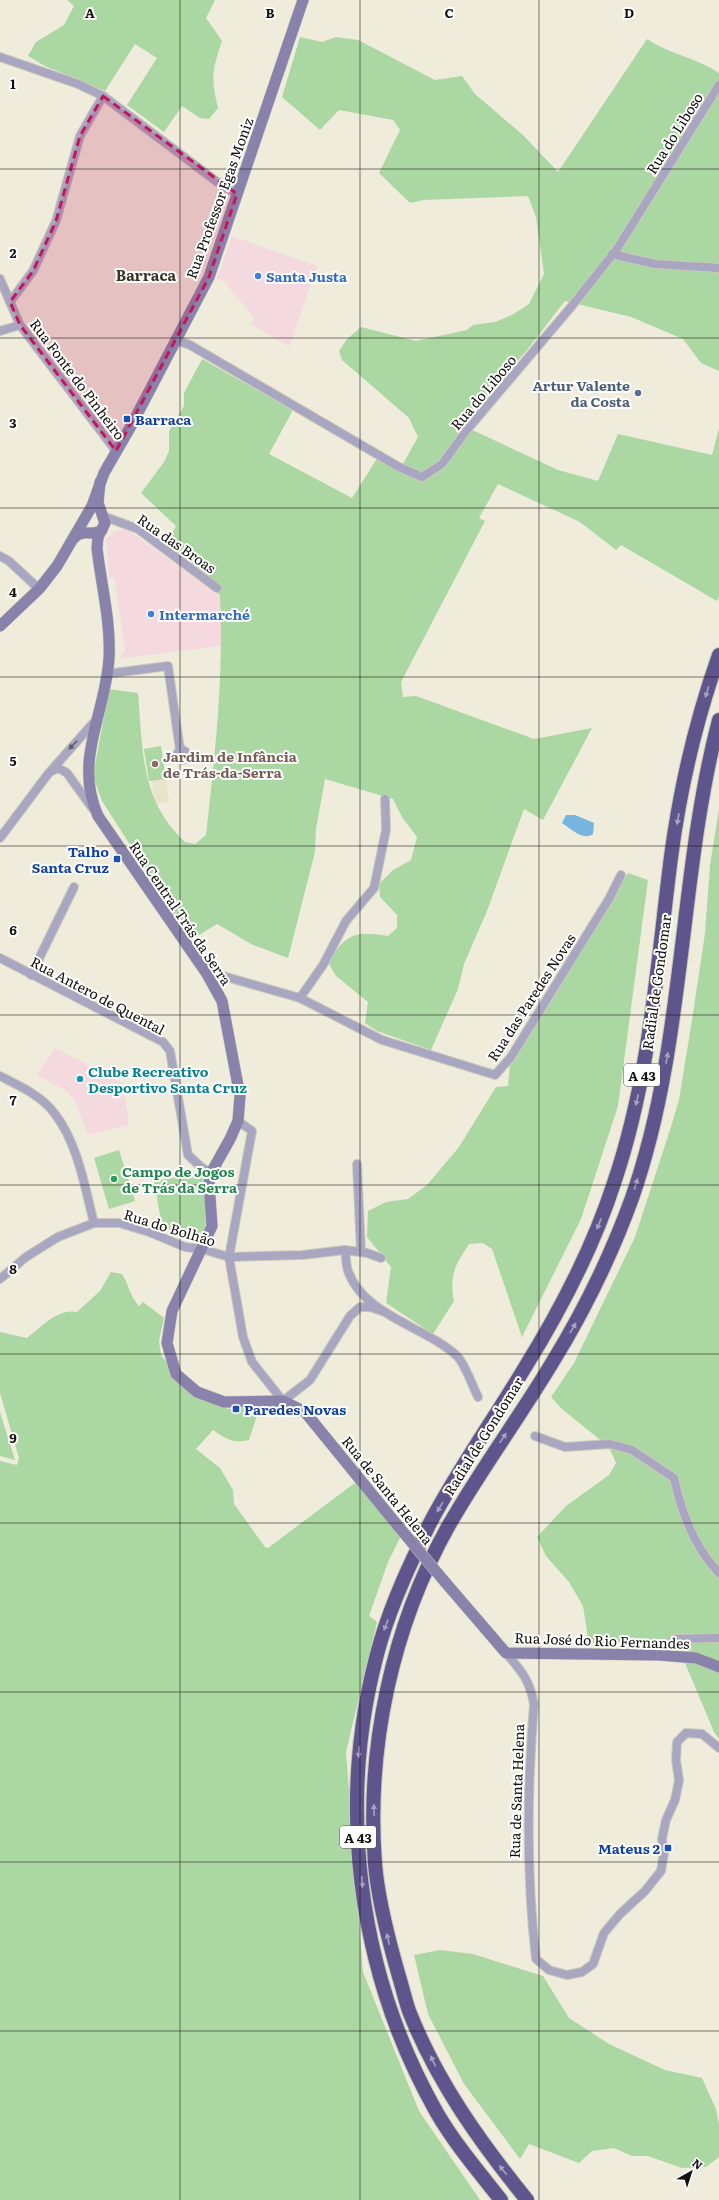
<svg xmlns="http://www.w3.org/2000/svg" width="719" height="2200" viewBox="0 0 719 2200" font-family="Literata,serif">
	<rect width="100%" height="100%" fill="#efecdc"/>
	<!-- commercial -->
	<g fill="#f4dadf">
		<polygon points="232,236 317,266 289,347 251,324 254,317 223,281 217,278"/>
		<polygon points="119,530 127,530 135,535 220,596 225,645 120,659 125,649 114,578 109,578 106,540 113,532"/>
		<polygon points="55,1048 123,1083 129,1125 88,1135 74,1099 69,1096 70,1093 37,1075"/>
	</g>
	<!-- built -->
	<polygon fill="#e8e3cb" points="161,746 169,802 155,804 152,781 149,781 144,749"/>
	<!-- green -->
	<g fill="#abd7a2">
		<path d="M67 0H215L206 18 222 41C212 70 211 78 218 108L209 119 200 118 182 106 164 132 127 105 157 58 135 44 105 91 45 66 28 56 36 42 64 25 74 6Z"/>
		<path d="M300 37 322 42 336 37 358 40 435 80 462 76 475 94 523 135 558 172 647 39C669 54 697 58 719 73V371L701 363 683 339 631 317 565 301 527 350 466 420 468 428 558 470 598 481 618 434 712 455 719 428V596L717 601 621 545 616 550 580 522 498 484 479 518 485 521 401 682 403 697 416 696 534 739 592 728 543 820 524 809 487 911 464 964 458 989 431 1050 377 1031 365 1023 368 1002 336 976 328 962C347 933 355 931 388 936L397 928V915L380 897 379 884 393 870 411 860 417 837 402 817 393 799 325 779 316 829 315 852 288 958 253 945 217 924 191 940 102 801 93 776 109 689 138 693C143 750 140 800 185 842L195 844 206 835C215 755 224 675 220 595L193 575 190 563 167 542 176 526 141 493 164 462 169 451V431L184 406V393L202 359 293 410 269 454 352 498 378 457 399 471 418 437 409 418 342 360 339 351 347 339 361 327 416 341 467 330 473 325 495 322 512 315 529 304 544 274 536 217 528 196 423 200 410 203 379 173 400 130 393 120 339 110 320 130 282 97Z"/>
		<polygon points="161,746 166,779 149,781 144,749"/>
		<path d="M719 809V1739L714 1732 680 1651C651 1642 619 1640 589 1644L583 1606 569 1582 546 1556 537 1537 566 1506 609 1475 616 1463 609 1447 562 1409 551 1397 574 1363 635 1237 670 1130 679 1100 692 1020 705 933 710 865Z"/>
		<path d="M628 873 648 880 618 1106 581 1219 522 1337 492 1249 483 1243 469 1244C455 1266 449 1275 454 1301L433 1334 386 1303 391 1267 367 1237 368 1211 386 1202 408 1199 427 1185 459 1147 496 1087 508 1086 510 1064 590 931Z"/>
		<polygon points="119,1150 135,1201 109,1209 94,1158"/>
		<path d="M201 1173C208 1195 210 1212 203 1234L188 1238 162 1226 154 1181Z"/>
		<path d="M111 1272 122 1274C129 1284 130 1297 139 1306L143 1302 164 1318 159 1341 161 1355 193 1396 229 1409 260 1406 249 1440C233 1444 226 1439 213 1430L196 1449 220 1468 233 1490 234 1504 265 1547 268 1548 356 1482 401 1536 388 1562 369 1616 377 1622 346 1752 363 1972 419 2111 480 2200H0V1461L17 1465 19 1458 0 1393V1332L27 1338C41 1327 58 1308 77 1312L100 1291Z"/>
		<polygon points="0,1412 15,1460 0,1456"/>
		<polygon points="440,1950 473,1954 543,1976 569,2018 609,2044 665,2070 702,2078 716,2109 719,2125 719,2157 706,2167 682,2168 648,2156 632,2156 614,2148 592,2151 579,2163 529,2144 520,2159 464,2084 428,2014 414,1955"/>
	</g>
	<!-- water -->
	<path fill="#76b5de" d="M566 815H575L594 823 593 834C583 841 571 829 562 823Z"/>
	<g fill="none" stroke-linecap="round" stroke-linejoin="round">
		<!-- minor casing -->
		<g stroke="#ccc9bb" stroke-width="10">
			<g id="minor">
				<polyline points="0,57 78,84 103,96 220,184 237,194"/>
				<polyline points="612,254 655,264 719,268"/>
				<polyline points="0,279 20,325 116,451"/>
				<polyline points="10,302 33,271 56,221 80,136 103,96"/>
				<polyline points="0,331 20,325"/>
				<polyline points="176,340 190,345 399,467 422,477 442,464 466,431 571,307 617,249 719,85"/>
				<polyline points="103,516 138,529 217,588"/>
				<polyline points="0,556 9,561 39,589"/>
				<polyline points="106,674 168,666 180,750"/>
				<circle cx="182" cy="755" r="5"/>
				<polyline points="52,771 58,768 67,773 93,809"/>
				<polyline points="0,838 48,774 95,721"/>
				<polyline points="0,958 163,1042 170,1051 188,1155 201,1167 211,1173"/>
				<polyline points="207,974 223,976 300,998 382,1040 495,1075 511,1057 609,899 621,875"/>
				<polyline points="31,975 74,887"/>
				<polyline points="300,998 323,965 346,921 374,888 386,830 385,799"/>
				<path d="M0 1076C20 1086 42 1096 55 1114 78 1144 85 1188 94 1223"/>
				<polyline points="238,1121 252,1131 229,1257 243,1337 252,1362 283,1401 310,1380 350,1316 360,1307 370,1307 385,1312"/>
				<polyline points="357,1164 361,1252"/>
				<path d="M345 1250C346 1257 346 1265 348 1271 363 1315 426 1327 457 1356 465 1364 473 1387 478 1397"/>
				<polyline points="0,1279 26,1257 58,1237 94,1223 119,1223 149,1232 185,1247 202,1249 229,1257 302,1255 345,1250 367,1253 381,1258"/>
				<path d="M535 1436 565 1447 610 1444 632 1450 674 1478C681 1511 695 1548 719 1573"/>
				<path d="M506 1653C521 1670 530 1681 534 1704 527 1789 526 1874 536 1959L549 1970 567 1975 582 1972 593 1964 604 1933 620 1914 645 1891 661 1871 664 1853 662 1839 666 1820 675 1800 679 1780 676 1760 677 1742 686 1733 702 1734 719 1748"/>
				<polyline points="659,1655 674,1639 719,1638"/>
			</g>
		</g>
		<!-- secondary casing -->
		<g stroke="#ccc9bb" stroke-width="12">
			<g id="secondary">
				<path d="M100 482 98 503 105 523 98 537 97 548C101 584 111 622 109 658 106 713 73 760 98 816L207 974 222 1001 240 1096 238 1121 230 1139 211 1173 209 1183 212 1226 172 1311 167 1343 176 1374 197 1392 224 1402 283 1401 305 1412 398 1526"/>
				<path d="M74 538C83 528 93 537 102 530"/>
				<polyline points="0,626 39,589 57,566 92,506 104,473 131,426 209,277 303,0"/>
				<polyline points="445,1582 506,1653 659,1655 696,1658 719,1667"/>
			</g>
		</g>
		<!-- motorway casing -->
		<g stroke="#ccc9bb" stroke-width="16">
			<g id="motorway">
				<path d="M501 2200C479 2172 455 2144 437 2113 356 1970 335 1797 381 1640 393 1600 411 1562 429 1525 457 1471 493 1421 524 1369 560 1311 593 1248 614 1183 650 1077 657 967 671 857 680 789 696 720 719 655"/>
				<path d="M527 2200C480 2142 437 2082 409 2011 405 1999 402 1986 398 1973 388 1938 378 1900 375 1864 366 1748 392 1626 449 1525 481 1469 519 1418 552 1363 584 1311 611 1256 632 1198 686 1044 678 877 719 720"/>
			</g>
		</g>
		<!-- minor -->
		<use href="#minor" stroke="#a9a6c1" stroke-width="8"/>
		<!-- secondary -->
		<use href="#secondary" stroke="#8983ab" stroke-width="11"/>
		<!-- motorway -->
		<use href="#motorway" stroke="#5f558d" stroke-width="14"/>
		<!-- secondary-bridge casing -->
		<g stroke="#ccc9bb" stroke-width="12" stroke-linecap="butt">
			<polyline id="secondary-bridge" points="398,1526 445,1582"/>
		</g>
		<!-- secondary-bridge -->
		<use href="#secondary-bridge" stroke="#8983ab" stroke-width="11"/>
	</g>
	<!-- one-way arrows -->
	<defs><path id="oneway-solid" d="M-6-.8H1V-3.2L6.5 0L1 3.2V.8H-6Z"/></defs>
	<g fill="#a7a2c0">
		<use href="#oneway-solid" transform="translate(707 692) rotate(106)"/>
		<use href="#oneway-solid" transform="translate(678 819) rotate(100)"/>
		<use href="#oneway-solid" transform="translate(667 1058) rotate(-79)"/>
		<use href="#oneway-solid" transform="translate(637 1100) rotate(103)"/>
		<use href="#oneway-solid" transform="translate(636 1184) rotate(-73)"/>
		<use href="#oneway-solid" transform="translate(599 1224) rotate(111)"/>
		<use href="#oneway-solid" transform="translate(573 1328) rotate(-60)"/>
		<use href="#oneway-solid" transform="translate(503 1438) rotate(-57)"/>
		<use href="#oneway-solid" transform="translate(440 1507) rotate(120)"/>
		<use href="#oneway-solid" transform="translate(386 1625) rotate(111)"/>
		<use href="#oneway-solid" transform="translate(359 1752) rotate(95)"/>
		<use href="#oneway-solid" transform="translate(374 1810) rotate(-91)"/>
		<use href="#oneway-solid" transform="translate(362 1882) rotate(86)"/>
		<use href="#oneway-solid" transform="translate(388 1939) rotate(-103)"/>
		<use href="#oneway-solid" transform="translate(433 2061) rotate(-115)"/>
		<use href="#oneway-solid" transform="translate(503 2170) rotate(-129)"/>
	</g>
	<use fill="#5e5c66" href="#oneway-solid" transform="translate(73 745) rotate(134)"/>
	<!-- marked area -->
	<path fill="#c2185b" fill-opacity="0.2" stroke="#c2185b" stroke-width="3" stroke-dasharray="8 5" stroke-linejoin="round" d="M103 96 237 194 209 277 116 451 20 325 10 302 33 271 56 221 80 136Z"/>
	<!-- grid -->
	<path fill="none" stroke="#12110c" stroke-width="1" stroke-opacity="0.55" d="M180 0V2200M360 0V2200M539 0V2200M0 169H719M0 338H719M0 508H719M0 677H719M0 846H719M0 1015H719M0 1185H719M0 1354H719M0 1523H719M0 1692H719M0 1862H719M0 2031H719"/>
	<!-- markers -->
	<g fill="#3f7fe0" stroke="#fff" stroke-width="1.5">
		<circle cx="258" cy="276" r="4"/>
		<circle cx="151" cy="614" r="4"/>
	</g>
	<circle fill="#5c6f8a" stroke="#fff" stroke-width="1.5" cx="638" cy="393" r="4"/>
	<g fill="#1a4fb4" stroke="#fff" stroke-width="1.5">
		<rect x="123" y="415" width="8" height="8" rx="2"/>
		<rect x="113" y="855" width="8" height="8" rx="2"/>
		<rect x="232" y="1405" width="8" height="8" rx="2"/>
		<rect x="664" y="1844" width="8" height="8" rx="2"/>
	</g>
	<circle fill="#8d6e63" stroke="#fff" stroke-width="1.5" cx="155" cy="764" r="4"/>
	<circle fill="#0f9aa8" stroke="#fff" stroke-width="1.5" cx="80" cy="1079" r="4"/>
	<circle fill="#2e9e5b" stroke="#fff" stroke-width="1.5" cx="114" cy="1179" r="4"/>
	<g text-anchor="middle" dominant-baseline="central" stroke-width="4" stroke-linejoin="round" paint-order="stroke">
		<!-- shield labels -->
		<g fill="#fff" stroke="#595855" stroke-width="1">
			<rect x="624" y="1064" width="36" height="22" rx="3"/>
			<rect x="340" y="1826" width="36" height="22" rx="3"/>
		</g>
		<g font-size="13" font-weight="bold" fill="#12110c">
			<text x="642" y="1075">A 43</text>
			<text x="358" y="1837">A 43</text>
		</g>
		<!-- street labels -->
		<g font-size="14" fill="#12110c" stroke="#fff">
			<text transform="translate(674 133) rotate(-58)">Rua do Liboso</text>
			<text transform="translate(219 198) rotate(-70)">Rua Professor Egas Moniz</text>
			<text transform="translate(78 379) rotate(53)">Rua Fonte do Pinheiro</text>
			<text transform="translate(483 392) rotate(-50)">Rua do Liboso</text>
			<text transform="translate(177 543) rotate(35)">Rua das Broas</text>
			<text transform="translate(181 913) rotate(56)">Rua Central Trás da Serra</text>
			<text transform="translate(656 982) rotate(-82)">Radial de Gondomar</text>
			<text transform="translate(98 995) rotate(28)">Rua Antero de Quental</text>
			<text transform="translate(531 997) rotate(-57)">Rua das Paredes Novas</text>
			<text transform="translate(170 1227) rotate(17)">Rua do Bolhão</text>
			<text transform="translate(483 1436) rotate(-58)">Radial de Gondomar</text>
			<text transform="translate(388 1490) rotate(51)">Rua de Santa Helena</text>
			<text transform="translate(602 1640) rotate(2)">Rua José do Rio Fernandes</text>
			<text transform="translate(516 1791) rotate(-88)">Rua de Santa Helena</text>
		</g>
		<!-- shop labels -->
		<g font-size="14" font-weight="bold" fill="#366cbe" stroke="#fff" text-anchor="start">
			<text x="266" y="276">Santa Justa</text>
			<text x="159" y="614">Intermarché</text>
		</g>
		<!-- service labels -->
		<g font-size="14" font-weight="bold" fill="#4e5e75" stroke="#fff" text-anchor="end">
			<text x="630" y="385">Artur Valente<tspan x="630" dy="16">da Costa</tspan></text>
		</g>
		<!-- transit labels -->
		<g font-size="14" font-weight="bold" fill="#164399" stroke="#fff" text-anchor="start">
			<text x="135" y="419">Barraca</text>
			<text x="109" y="851" text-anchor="end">Talho<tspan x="109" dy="16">Santa Cruz</tspan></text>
			<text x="244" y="1409">Paredes Novas</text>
			<text x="660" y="1848" text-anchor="end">Mateus 2</text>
		</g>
		<!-- education labels -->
		<g font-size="14" font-weight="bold" fill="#785e54" stroke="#fff" text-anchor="start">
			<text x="163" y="756">Jardim de Infância<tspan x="163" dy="16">de Trás-da-Serra</tspan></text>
		</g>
		<!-- culture labels -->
		<g font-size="14" font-weight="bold" fill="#0d838f" stroke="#fff" text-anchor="start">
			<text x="88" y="1071">Clube Recreativo<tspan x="88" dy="16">Desportivo Santa Cruz</tspan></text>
		</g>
		<!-- leisure labels -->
		<g font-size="14" font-weight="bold" fill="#27864d" stroke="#fff" text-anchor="start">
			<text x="122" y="1171">Campo de Jogos<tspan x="122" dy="16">de Trás da Serra</tspan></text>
		</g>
		<!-- neighbourhood labels -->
		<g font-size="15" font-weight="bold" fill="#383528" stroke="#fff">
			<text x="146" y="274">Barraca</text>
		</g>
	</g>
	<g font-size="13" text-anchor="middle" font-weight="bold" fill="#12110c" stroke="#fff" stroke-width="4" stroke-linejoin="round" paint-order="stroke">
		<text x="90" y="18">A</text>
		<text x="270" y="18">B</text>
		<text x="449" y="18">C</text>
		<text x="629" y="18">D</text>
		<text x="13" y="89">1</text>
		<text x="13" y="258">2</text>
		<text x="13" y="428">3</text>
		<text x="13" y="597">4</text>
		<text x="13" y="766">5</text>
		<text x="13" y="935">6</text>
		<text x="13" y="1105">7</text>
		<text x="13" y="1274">8</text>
		<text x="13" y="1443">9</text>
	</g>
	<!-- north arrow -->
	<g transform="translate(691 2172) rotate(39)" stroke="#ffffff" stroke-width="3" paint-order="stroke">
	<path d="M0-3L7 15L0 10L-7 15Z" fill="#12110c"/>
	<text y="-6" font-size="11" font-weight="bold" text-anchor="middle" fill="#12110c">N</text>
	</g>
</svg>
